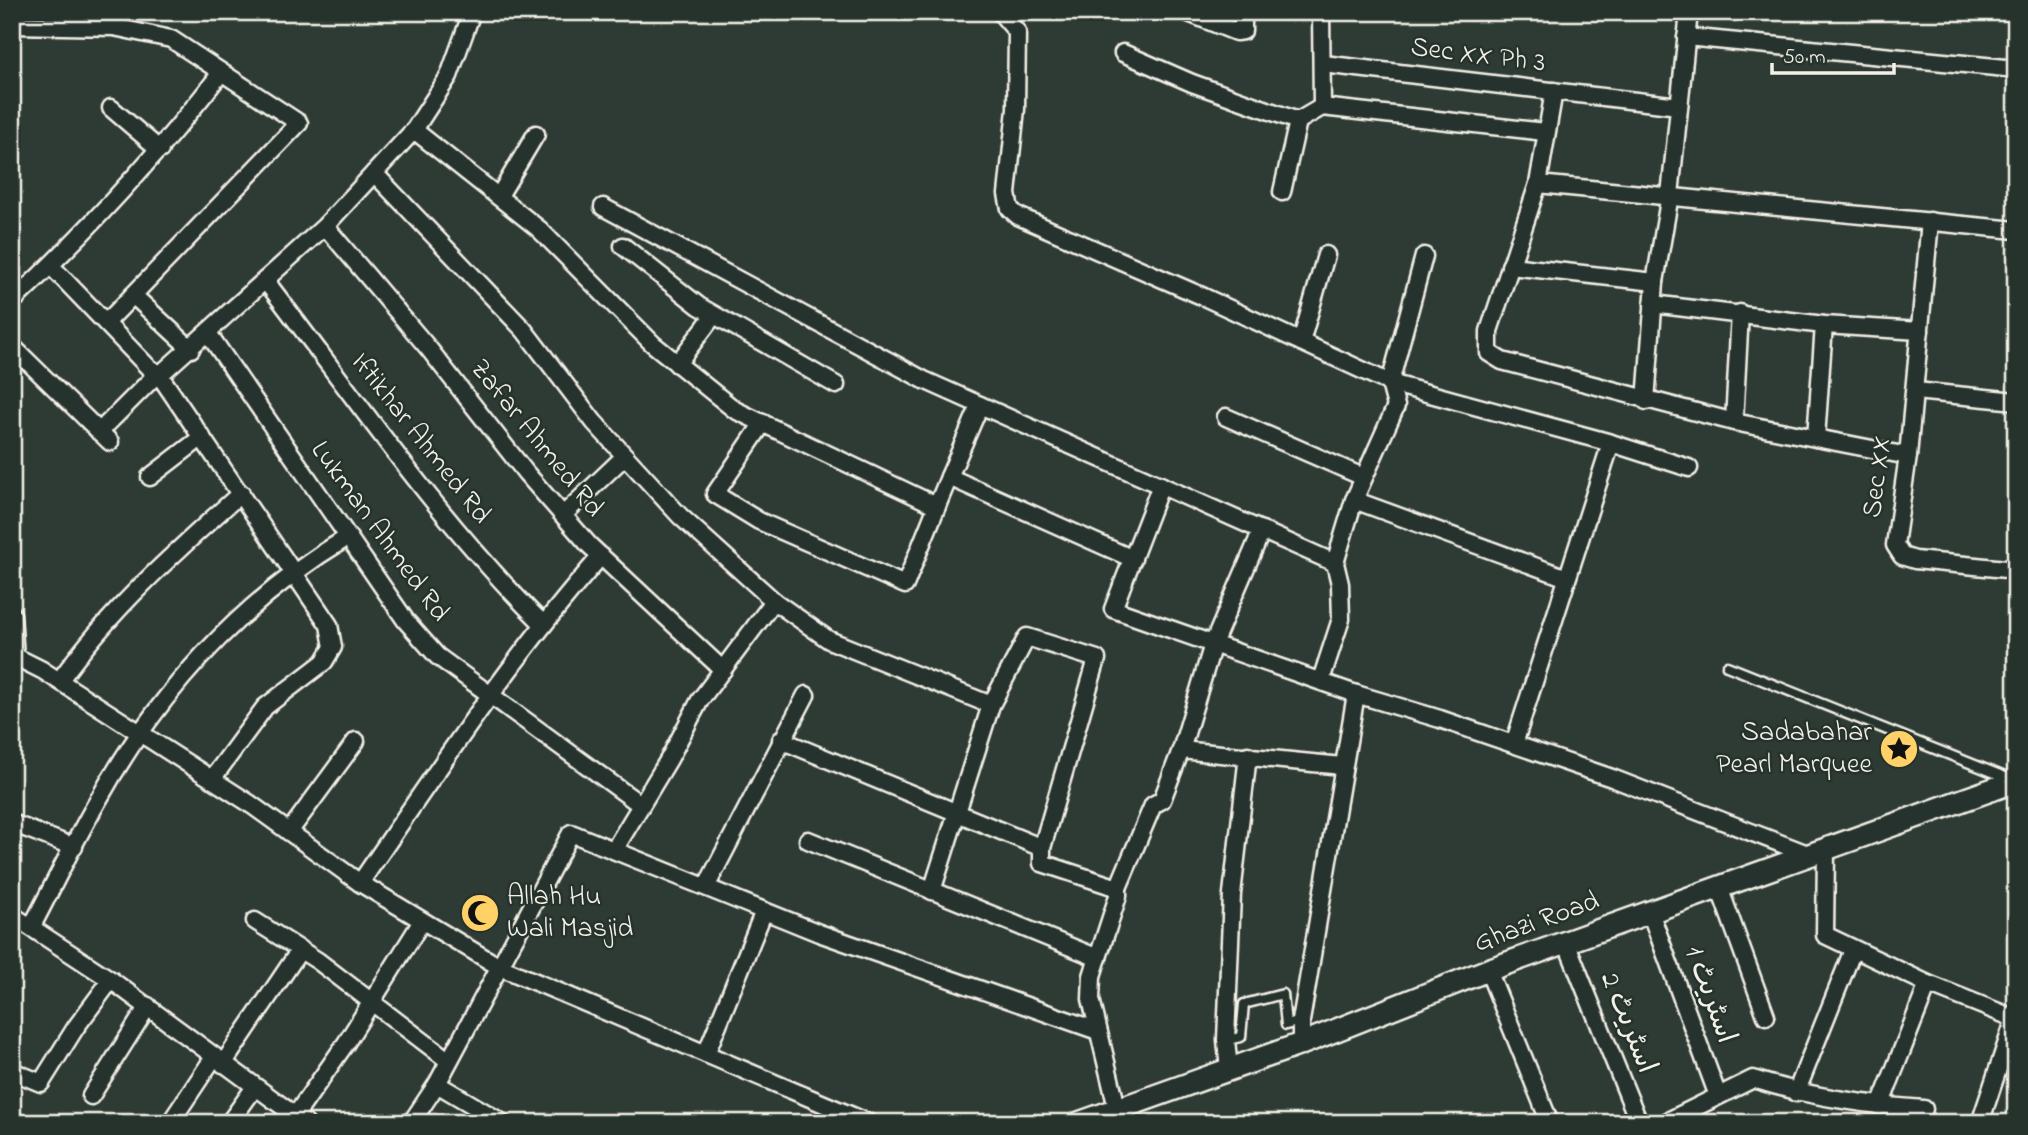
<svg xmlns="http://www.w3.org/2000/svg" width="2028" height="1135" viewBox="0 0 2028 1135" font-family="'Indie Flower','Playpen Sans Arabic',sans-serif">
	<rect width="100%" height="100%" fill="#2e3b34"/>
	<filter id="ink" filterUnits="userSpaceOnUse"><feTurbulence type="fractalNoise" baseFrequency=".0143" numOctaves="2"/><feDisplacementMap in="SourceGraphic" scale="14" xChannelSelector="R" yChannelSelector="G"/><feConvolveMatrix kernelMatrix="1 2 1 2 8 2 1 2 1" color-interpolation-filters="sRGB"/></filter>
	<g filter="url(#ink)">
		<g fill="none" stroke-linecap="round" stroke-linejoin="round">
			<!-- lane casing -->
			<g stroke="#f4f1e8" stroke-width="13">
				<g id="lane">
					<polyline points="1727,666 2010,779"/>
					<polyline points="1226,1040 1241,1037 1244,1004 1283,994 1286,1025 1301,1021"/>
				</g>
			</g>
			<!-- street casing -->
			<g stroke="#f4f1e8" stroke-width="21">
				<g id="street">
					<polyline points="1000,12 1017,32 1016,109 1007,194 1010,209 1018,216 1204,297 1390,383 1611,443 1689,468"/>
					<polyline points="1186,12 1236,32 1243,31 1243,12"/>
					<polyline points="1321,12 1322,107"/>
					<polyline points="12,25 114,27 171,39 299,123 106,323"/>
					<polyline points="1686,37 2016,69"/>
					<polyline points="1123,53 1192,83 1298,121 1322,107 1545,132"/>
					<polyline points="1323,64 1679,106"/>
					<polyline points="1554,91 1538,184 1489,331 1489,353 1502,361 1734,422 1908,456"/>
					<polyline points="111,108 160,150"/>
					<polyline points="414,130 539,229 653,344 735,410 937,506 949,477 1133,559"/>
					<polyline points="374,173 524,330 594,422 680,516 774,601 700,700 669,759 614,850"/>
					<polyline points="1538,184 2016,230"/>
					<polyline points="1282,192 1298,121"/>
					<polyline points="499,196 536,134"/>
					<polyline points="603,207 924,380 1335,563"/>
					<polyline points="1930,221 1908,456 1895,545 1902,556 1915,560 2016,570"/>
					<polyline points="325,226 429,349 526,473 589,545 723,670"/>
					<polyline points="623,246 699,306 836,385"/>
					<polyline points="51,266 149,368 158,373 164,371 325,226 414,130 449,76 472,12"/>
					<polyline points="1510,266 1655,282"/>
					<path d="M265 280C354 396 438 520 542 623"/>
					<polyline points="133,295 191,349"/>
					<path d="M12 302C89 230 157 155 221 73"/>
					<polyline points="1653,304 1824,325 1920,331"/>
					<polyline points="208,333 406,621 437,656 641,805"/>
					<polyline points="1301,342 1326,255"/>
					<polyline points="12,346 110,442"/>
					<polyline points="677,364 714,315"/>
					<polyline points="1915,391 2016,401"/>
					<polyline points="1646,401 1655,282 1670,195 1689,12"/>
					<polyline points="1226,417 1363,477"/>
					<polyline points="1734,422 1740,313"/>
					<polyline points="763,423 715,494 759,521 905,585 937,506"/>
					<polyline points="99,432 158,373 329,625 333,647 324,662 265,707 212,779"/>
					<polyline points="1816,438 1824,325"/>
					<polyline points="150,477 202,437"/>
					<polyline points="949,477 980,405"/>
					<polyline points="1161,485 1113,609 1356,694 1440,719 1612,778 1810,855"/>
					<polyline points="1354,500 1567,578"/>
					<polyline points="563,515 625,456"/>
					<polyline points="1262,530 1213,644 1181,750 1342,766"/>
					<polyline points="774,601 829,640 991,705"/>
					<polyline points="12,614 15,657"/>
					<polyline points="12,655 42,670 249,803 360,883 498,966 869,1123"/>
					<path d="M60 680C111 609 175 552 241 493"/>
					<polyline points="1321,680 1341,619 1340,584 1335,563 1354,500 1396,406 1390,383 1424,256"/>
					<polyline points="781,740 1042,848"/>
					<polyline points="1514,744 1611,443"/>
					<polyline points="12,823 74,847"/>
					<polyline points="289,832 356,741"/>
					<polyline points="808,840 1098,958"/>
					<polyline points="1826,849 1825,935 1928,984 2016,1019"/>
					<path d="M360 883C437 771 511 658 601 556"/>
					<polyline points="706,887 806,695"/>
					<polyline points="1719,887 1766,1016"/>
					<polyline points="1118,888 1153,805 1162,800 1181,750"/>
					<polyline points="932,891 991,705 1027,637 1097,659 1042,848 1042,863 1118,888 1118,896 1092,976 1091,999 1117,1108"/>
					<polyline points="1650,912 1718,1096"/>
					<polyline points="12,915 111,980 305,1123"/>
					<polyline points="255,921 318,961 449,1061"/>
					<path d="M32 926C53 886 73 844 96 804 156 695 240 602 348 537"/>
					<polyline points="1566,942 1639,1123"/>
					<polyline points="1488,970 1550,1123"/>
					<polyline points="1301,1044 1301,1021 1356,694"/>
					<polyline points="706,1054 764,911"/>
					<polyline points="223,1064 300,950"/>
					<polyline points="1229,1069 1226,1040 1232,894 1248,755"/>
					<polyline points="12,1071 41,1083 76,1027 111,980"/>
					<polyline points="437,1084 503,1123"/>
					<polyline points="1796,1093 1853,950"/>
					<polyline points="91,1096 148,1006"/>
					<polyline points="1880,1106 1928,984"/>
					<polyline points="295,1116 346,1043 422,921"/>
					<polyline points="170,1123 214,1057"/>
					<polyline points="229,1123 255,1087"/>
					<polyline points="411,1123 437,1084 571,833 819,933 1098,1031"/>
					<path d="M1664 1123 1753 1079C1809 1097 1866 1105 1924 1109"/>
					<polyline points="1980,1123 2016,1015"/>
				</g>
			</g>
			<!-- secondary casing -->
			<g stroke="#f4f1e8" stroke-width="26">
				<polyline id="secondary" points="1079,1123 1301,1044 1488,970 2016,781"/>
			</g>
			<!-- lane -->
			<use href="#lane" stroke="#26332d" stroke-width="8"/>
			<!-- street -->
			<use href="#street" stroke="#26332d" stroke-width="16"/>
			<!-- secondary -->
			<use href="#secondary" stroke="#26332d" stroke-width="21"/>
		</g>
	</g>
	<!-- icons -->
	<defs>
		<g id="sight-disc" transform="scale(2.0125)"><circle r="9.5" fill="#ffd166" stroke="#26332d"/><path d="M0-6L1.8-2.2L6-1.7L2.9 1.2L3.7 5.4L0 3.3L-3.7 5.4L-2.9 1.2L-6-1.7L-1.8-2.2Z" fill="#111"/></g>
		<g id="mosque-disc" transform="scale(2.0125)"><circle r="9.5" fill="#ffd166" stroke="#26332d"/><path d="M3.5-4.9A6 6 0 1 0 3.5 4.9A5 5 0 1 1 3.5-4.9Z" fill="#111"/></g>
	</defs>
	<g fill-rule="evenodd">
		<use href="#sight-disc" x="1899" y="749"/>
		<use href="#mosque-disc" x="480" y="913"/>
	</g>
	<g text-anchor="middle" dominant-baseline="central" stroke-width="5" stroke-linejoin="round" paint-order="stroke">
		<!-- street labels -->
		<g font-size="28" fill="#f4f1e8" stroke="#26332d">
			<text transform="translate(1478 56) rotate(7)">Sec XX Ph 3</text>
			<text transform="translate(420 439) rotate(52)">Iftikhar Ahmed Rd</text>
			<text transform="translate(536 439) rotate(51)">Zafar Ahmed Rd</text>
			<text transform="translate(1878 477) rotate(-83)">Sec XX</text>
			<text transform="translate(379 532) rotate(54)">Lukman Ahmed Rd</text>
			<text transform="translate(1537 923) rotate(-20)">Ghazi Road</text>
			<text transform="translate(1709 995) rotate(70)">اسٹریٹ 1</text>
			<text transform="translate(1627 1023) rotate(68)">اسٹریٹ 2</text>
		</g>
		<!-- poi labels -->
		<g font-size="28" fill="#f4f1e8" stroke="#26332d" text-anchor="end">
			<text x="1872" y="733">Sadabahar<tspan x="1872" dy="32">Pearl Marquee</tspan></text>
			<text x="507" y="897" text-anchor="start">Allah Hu<tspan x="507" dy="32">Wali Masjid</tspan></text>
		</g>
	</g>
	<!-- margin -->
	<rect width="2028" height="1135" fill="none" stroke="#26332d" stroke-width="42"/>
	<rect x="21" y="21" width="1986" height="1093" fill="none" stroke="#f4f1e8" stroke-width="2.5" filter="url(#ink)"/>
	<!-- scale -->
	<path d="M1772 63v10h122v-10" fill="none" stroke="#f4f1e8" stroke-width="3.5"/>
	<text x="1783" y="63" font-size="21" fill="#f4f1e8" stroke="#26332d" stroke-width="5" paint-order="stroke">50 m</text>
</svg>
